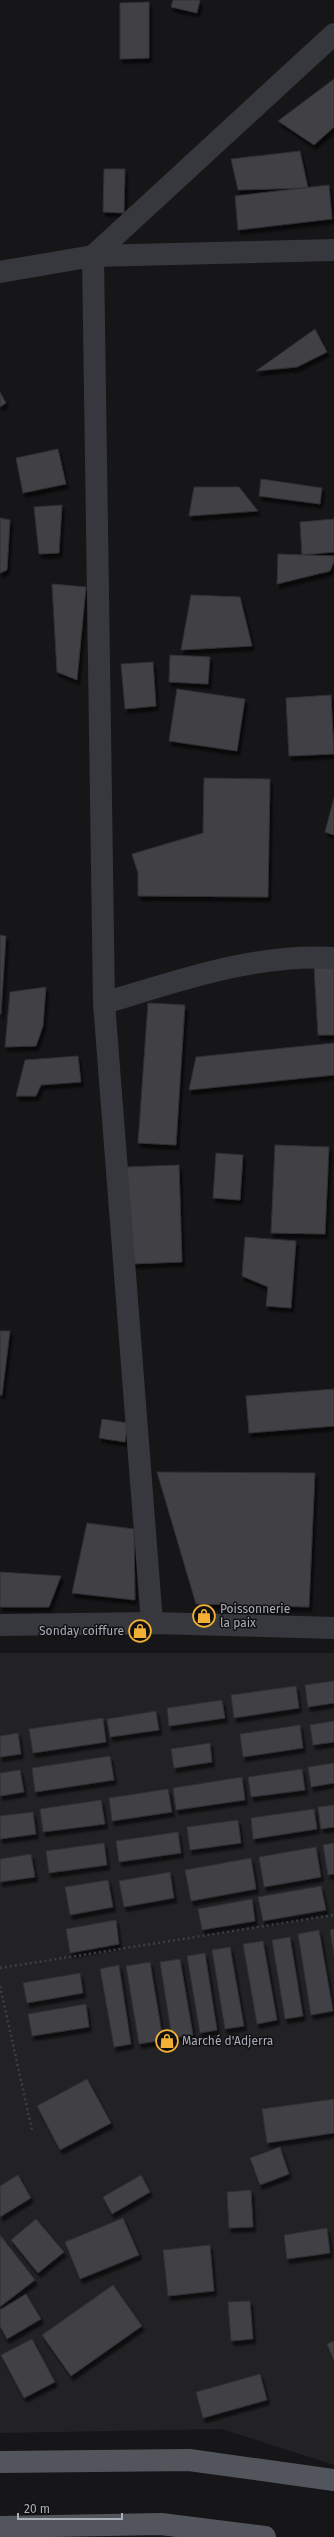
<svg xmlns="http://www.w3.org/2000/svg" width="334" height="2537" viewBox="0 0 334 2537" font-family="'Fira Sans',sans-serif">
	<defs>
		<filter id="shadow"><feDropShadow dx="2.5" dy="4.5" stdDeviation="1" flood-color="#0009"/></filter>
	</defs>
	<rect width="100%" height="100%" fill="#161618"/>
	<!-- built -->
	<polygon fill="#222225" points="0,1653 334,1653 334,2465 222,2429 0,2433"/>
	<!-- building -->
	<g fill="#404145" stroke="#303034" filter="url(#shadow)">
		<polygon points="173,0 200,0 197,13 171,7"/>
		<polygon points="149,2 149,58 120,59 120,3"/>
		<polygon points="334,79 334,127 314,145 278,121"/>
		<polygon points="300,151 308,188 238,190 231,159"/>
		<polygon points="104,169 125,169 124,213 103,212"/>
		<polygon points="329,185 332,219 238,230 235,196"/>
		<polygon points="315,329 327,352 297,367 256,371"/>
		<polygon points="0,392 6,403 0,407"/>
		<polygon points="58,449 66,484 23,493 16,458"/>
		<polygon points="261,479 322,488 320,504 259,496"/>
		<polygon points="194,487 239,487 258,511 189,516"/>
		<polygon points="62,505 59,553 39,554 34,507"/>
		<polygon points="0,518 10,520 7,570 0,573"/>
		<polygon points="334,519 334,552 302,555 300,522"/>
		<polygon points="278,554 334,556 334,562 330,571 277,584"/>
		<polygon points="52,584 86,587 77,680 57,672"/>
		<polygon points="191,595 240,597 252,646 181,650"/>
		<polygon points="170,655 210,657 208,684 169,682"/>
		<polygon points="153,662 156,706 125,709 121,664"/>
		<polygon points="177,689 245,699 237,751 169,741"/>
		<polygon points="331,695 334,754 289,756 286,698"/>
		<polygon points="204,778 270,779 268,897 138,896 138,873 132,854 203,833"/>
		<polygon points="334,798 334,835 325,832"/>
		<polygon points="0,935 6,936 1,1014 0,1014"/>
		<polygon points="314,967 334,967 334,1035 318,1035"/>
		<polygon points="46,987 43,1026 36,1046 5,1047 10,992"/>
		<polygon points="148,1003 185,1005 176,1145 138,1143"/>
		<polygon points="334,1043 334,1075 189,1090 196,1057"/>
		<polygon points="78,1056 81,1082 41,1085 36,1096 16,1096 25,1060"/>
		<polygon points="275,1145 329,1147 325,1234 271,1233"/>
		<polygon points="216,1153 243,1155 240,1200 213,1198"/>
		<polygon points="179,1165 182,1262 130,1264 126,1167"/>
		<polygon points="245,1237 296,1241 291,1308 266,1306 268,1287 242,1276"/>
		<polygon points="0,1331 10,1331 2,1395 0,1395"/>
		<polygon points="334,1389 334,1426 249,1433 246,1396"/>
		<polygon points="102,1419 128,1423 125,1442 99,1438"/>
		<polygon points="157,1472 315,1473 309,1607 196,1604"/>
		<polygon points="87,1523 134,1529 135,1600 72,1593"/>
		<polygon points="0,1572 61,1576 49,1607 0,1607"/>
		<polygon points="334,1681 334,1703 308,1707 305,1685"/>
		<polygon points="296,1686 299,1708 234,1718 231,1695"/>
		<polygon points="222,1700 225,1718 169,1726 167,1708"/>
		<polygon points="156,1711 159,1730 110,1737 107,1719"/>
		<polygon points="103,1718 106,1742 33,1753 29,1729"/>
		<polygon points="334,1721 334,1742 313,1745 310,1725"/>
		<polygon points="300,1725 303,1748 243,1757 240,1734"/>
		<polygon points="18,1733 21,1754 0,1757 0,1736"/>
		<polygon points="210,1743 212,1762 174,1768 171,1749"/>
		<polygon points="110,1756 114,1780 35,1792 32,1768"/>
		<polygon points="334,1763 334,1783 311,1787 308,1767"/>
		<polygon points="302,1769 305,1790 251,1797 248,1777"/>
		<polygon points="20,1770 24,1792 0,1796 0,1773"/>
		<polygon points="242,1777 245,1800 176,1810 173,1788"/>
		<polygon points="168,1789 172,1812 112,1821 109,1798"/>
		<polygon points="101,1800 105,1824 43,1832 40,1809"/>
		<polygon points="334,1805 334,1827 321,1829 318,1807"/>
		<polygon points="314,1809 317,1829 253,1839 251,1818"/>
		<polygon points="33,1812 36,1834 0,1839 0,1816"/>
		<polygon points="238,1820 241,1843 190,1850 187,1827"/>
		<polygon points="178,1832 181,1853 119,1862 116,1841"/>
		<polygon points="104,1843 107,1865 49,1873 46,1851"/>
		<polygon points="334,1843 334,1874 328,1875 323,1845"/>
		<polygon points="316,1847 321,1877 264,1887 259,1857"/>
		<polygon points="31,1854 35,1877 0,1882 0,1859"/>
		<polygon points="251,1858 256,1889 191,1901 185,1870"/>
		<polygon points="170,1872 174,1898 124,1907 119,1881"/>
		<polygon points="108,1880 113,1907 70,1915 65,1887"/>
		<polygon points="321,1886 326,1910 263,1921 258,1897"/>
		<polygon points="252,1899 255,1921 202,1930 198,1909"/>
		<polygon points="116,1920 119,1944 70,1953 66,1929"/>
		<polygon points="334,1929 334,1955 330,1930"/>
		<polygon points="319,1930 333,2011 311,2015 298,1934"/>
		<polygon points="290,1937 303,2016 285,2019 272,1940"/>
		<polygon points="263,1941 277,2020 257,2024 243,1944"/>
		<polygon points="230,1947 244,2026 225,2029 212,1950"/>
		<polygon points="205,1953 217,2030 200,2033 187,1956"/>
		<polygon points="180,1959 193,2035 172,2038 160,1962"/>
		<polygon points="150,1962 163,2040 139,2044 126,1966"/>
		<polygon points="119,1965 131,2044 114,2047 100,1969"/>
		<polygon points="80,1973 83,1993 27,2003 23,1983"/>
		<polygon points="86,2004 89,2027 32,2036 28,2014"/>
		<polygon points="87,2079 111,2123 60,2150 37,2106"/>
		<polygon points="334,2099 334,2133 267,2143 262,2109"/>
		<polygon points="280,2147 289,2174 260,2185 250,2158"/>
		<polygon points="18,2175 31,2198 0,2217 0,2186"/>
		<polygon points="141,2175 150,2192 112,2214 103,2197"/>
		<polygon points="251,2190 253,2227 229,2228 227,2192"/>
		<polygon points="123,2218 139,2255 80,2279 65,2242"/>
		<polygon points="36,2219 64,2252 38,2273 11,2240"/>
		<polygon points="327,2228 330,2253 287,2259 284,2235"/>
		<polygon points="0,2235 35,2280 1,2306 0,2305"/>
		<polygon points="210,2245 214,2291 168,2296 163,2250"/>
		<polygon points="113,2285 142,2326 71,2376 42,2335"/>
		<polygon points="26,2294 41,2319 7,2339 0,2326 0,2310"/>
		<polygon points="250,2301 253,2339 231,2341 228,2302"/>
		<polygon points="32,2339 55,2382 24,2398 1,2355"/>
		<polygon points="334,2341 334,2361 327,2344"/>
		<polygon points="260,2374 267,2400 203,2418 196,2392"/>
	</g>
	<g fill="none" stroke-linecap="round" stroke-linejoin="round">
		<!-- path -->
		<g stroke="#3d3f44" stroke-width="2.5" stroke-dasharray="2 3" stroke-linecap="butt">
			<polyline points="0,1968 334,1915"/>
			<polyline points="0,1986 32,2130"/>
		</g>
		<!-- street -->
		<g stroke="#37383d" stroke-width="22">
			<polyline points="0,272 93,256 334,250"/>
			<path d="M104 1003C178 981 255 953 334 958"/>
			<polyline points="152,1623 104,1003 93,256 334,34"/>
			<polyline points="0,1625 152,1623 334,1628"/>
		</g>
		<!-- primary -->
		<g stroke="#53555c" stroke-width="22">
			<polyline points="0,2462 189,2460 334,2480"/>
			<polyline points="0,2527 161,2524 265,2537"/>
		</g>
	</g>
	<!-- icons -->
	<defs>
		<g id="shop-ring" transform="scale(1.15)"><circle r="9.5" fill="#111113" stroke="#f2b134" stroke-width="1.5"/><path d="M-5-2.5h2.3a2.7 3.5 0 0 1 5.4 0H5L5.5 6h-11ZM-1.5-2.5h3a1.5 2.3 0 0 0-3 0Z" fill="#f2b134"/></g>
	</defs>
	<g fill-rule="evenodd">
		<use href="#shop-ring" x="204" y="1616"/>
		<use href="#shop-ring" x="140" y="1631"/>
		<use href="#shop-ring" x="167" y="2041"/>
	</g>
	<g text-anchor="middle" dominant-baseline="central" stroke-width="3" stroke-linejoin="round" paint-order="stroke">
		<!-- poi labels -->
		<g font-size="12" fill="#a8adb8" stroke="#111113" text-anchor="start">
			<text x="220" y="1609">Poissonnerie<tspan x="220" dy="14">la paix</tspan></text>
			<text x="124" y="1631" text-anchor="end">Sonday coiffure</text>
			<text x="182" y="2041">Marché d'Adjerra</text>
		</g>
	</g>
	<!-- scale -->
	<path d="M18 2513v6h104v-6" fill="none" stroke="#a8adb8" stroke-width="2"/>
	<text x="24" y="2513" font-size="12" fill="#a8adb8" stroke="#111113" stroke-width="3" paint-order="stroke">20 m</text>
</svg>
